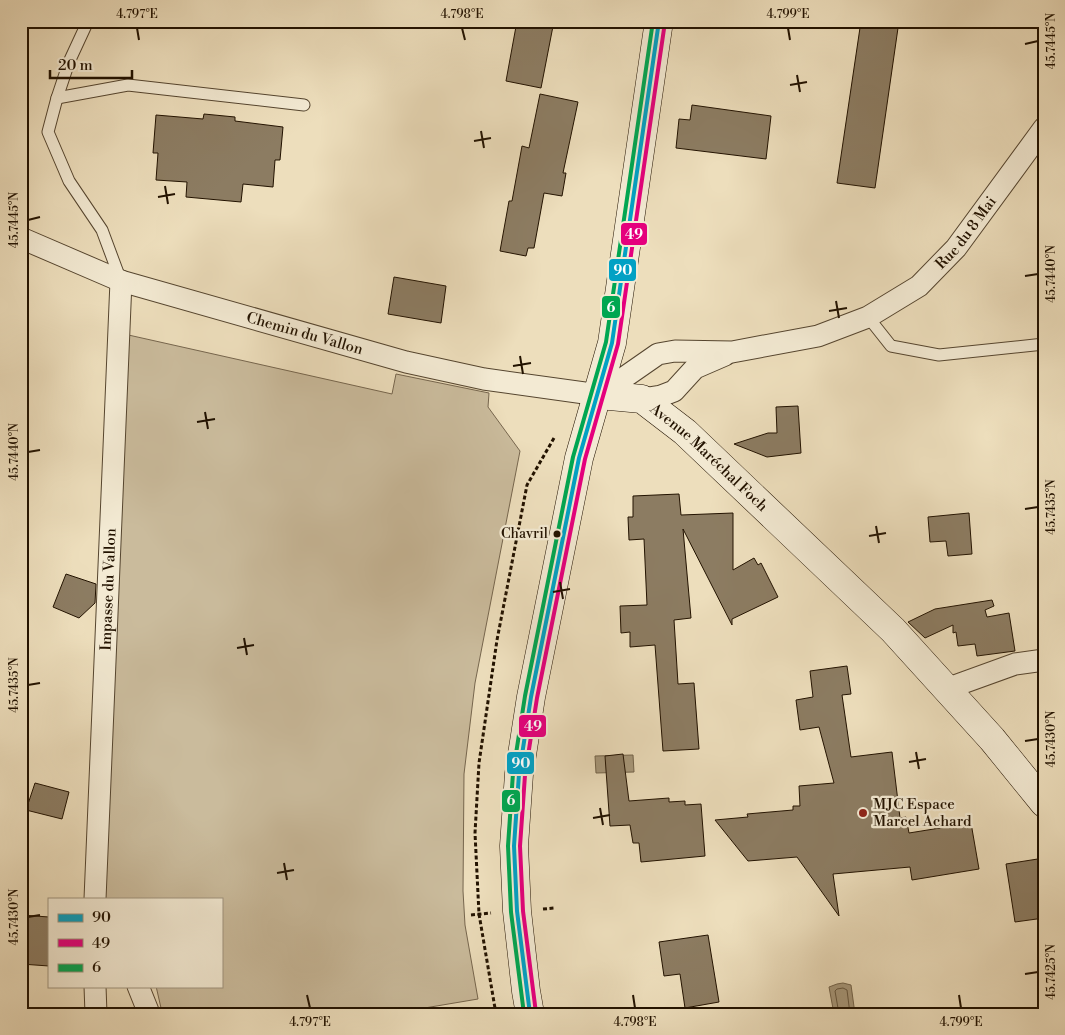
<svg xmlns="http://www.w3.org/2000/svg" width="1065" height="1035" viewBox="0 0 1065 1035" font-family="'Libre Bodoni',serif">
	<rect width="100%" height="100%" fill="#eddebc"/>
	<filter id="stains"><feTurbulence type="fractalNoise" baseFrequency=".004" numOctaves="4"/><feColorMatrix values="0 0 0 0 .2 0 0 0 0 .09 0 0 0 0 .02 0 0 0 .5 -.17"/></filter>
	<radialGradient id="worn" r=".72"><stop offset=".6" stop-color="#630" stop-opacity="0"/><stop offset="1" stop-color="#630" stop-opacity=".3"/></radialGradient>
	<!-- green -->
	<polygon fill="#cabb9c" stroke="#76664e" points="124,334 392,394 396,374 489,393 488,407 520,451 475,683 464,774 463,891 465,925 478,999 389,1014 160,1014 161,1008 156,986 221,986 221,899 101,899"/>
	<!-- water -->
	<g fill="#a8997c" stroke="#72634a">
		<polygon points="633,755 634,772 596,773 595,756"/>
		<polygon points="843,983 851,985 855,1014 834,1014 829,987 837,984"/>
	</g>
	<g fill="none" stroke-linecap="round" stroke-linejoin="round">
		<!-- shore -->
		<polyline stroke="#65563e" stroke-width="1" points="839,1014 835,991 837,989 843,988 847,990 850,1014"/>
	</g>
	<!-- building -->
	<g fill="#8c7c62" stroke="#221200">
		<polygon points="517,21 554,21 541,88 506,81"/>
		<polygon points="861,21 899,21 875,188 837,183"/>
		<polygon points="540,94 578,102 563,173 566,173 562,196 544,193 534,248 528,248 526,256 500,251 509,201 512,201 522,146 529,148"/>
		<polygon points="692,105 771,116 766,159 676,148 679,119 690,120"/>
		<polygon points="204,114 235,117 235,121 283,127 280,160 275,160 273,187 243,184 241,202 186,197 187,182 156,180 158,153 153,153 156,115 203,119"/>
		<polygon points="394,277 446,286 441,323 388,314"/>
		<polygon points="798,406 801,453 767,457 734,444 768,433 777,433 776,407"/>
		<polygon points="679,494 681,515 733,513 733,570 754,558 758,565 761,563 778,597 732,619 732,625 683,529 691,618 674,620 678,684 694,683 699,749 663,751 655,645 630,647 630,632 621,633 620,606 647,605 644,539 629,540 628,517 633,517 633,496"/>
		<polygon points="969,513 972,554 948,556 946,541 930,542 928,517"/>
		<polygon points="66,574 96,584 95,603 79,618 53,607"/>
		<polygon points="992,600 994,606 985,610 987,617 1009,613 1015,651 977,656 975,644 958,646 956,632 953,633 953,625 925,638 908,622 935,609"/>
		<polygon points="847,666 851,694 842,695 851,757 892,752 900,818 906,817 909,833 971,823 979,869 912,880 910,867 833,874 839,916 797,857 748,861 715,820 748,817 747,814 793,810 793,806 800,806 799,786 834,783 819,727 800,730 796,700 813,697 810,671"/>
		<polygon points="623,754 629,801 669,798 669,802 685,801 685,805 701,804 705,856 641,862 639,843 633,843 630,825 610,826 605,756"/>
		<polygon points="35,783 69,792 62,819 26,810"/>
		<polygon points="1044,858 1044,918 1015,922 1006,864"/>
		<polygon points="21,915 49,917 49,966 21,964"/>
		<polygon points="708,935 719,1002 685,1008 680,974 664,976 659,942"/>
	</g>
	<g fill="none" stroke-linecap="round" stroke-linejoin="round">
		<!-- lane casing -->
		<g stroke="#55452f" stroke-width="13">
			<g id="lane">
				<polyline points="88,21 69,62 57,98 48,132 69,181 102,230 121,281"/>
				<polyline points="57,98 128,85 304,105"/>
				<polyline points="868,317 891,346 939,355 1044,344"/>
			</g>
		</g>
		<!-- street casing -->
		<g stroke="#55452f" stroke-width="23">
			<g id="street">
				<path id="s1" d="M21 238 121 281 406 362 484 379 599 395 658 354 675 351 732 352 818 336 868 317 919 286 956 248 1044 128"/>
				<polyline points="642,399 661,396 674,391 695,368 725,355"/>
				<polyline points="946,689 1015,664 1044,660"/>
				<path id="s2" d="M95 899 121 281"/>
				<polyline points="95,986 96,1014"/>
				<polyline points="138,986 148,1011 146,1014"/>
			</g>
		</g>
		<!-- secondary casing -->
		<g stroke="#221200" stroke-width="29">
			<g id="secondary">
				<path id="s3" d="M599 395 642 399 685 432 893 630 992 739 1044 803"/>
				<polyline points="530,1014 526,991 517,911 514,846 519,774 531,697 579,458 612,343 659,21"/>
			</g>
		</g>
		<!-- path -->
		<g stroke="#221200" stroke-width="3" stroke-dasharray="4 2.5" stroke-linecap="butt">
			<polyline points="543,909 554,908"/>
			<polyline points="471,915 491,913"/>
			<polyline points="496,1014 479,914 475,833 479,763 497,640 527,485 554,438"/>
		</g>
		<!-- lane -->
		<use href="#lane" stroke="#f3ead3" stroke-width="11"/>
		<!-- street -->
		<use href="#street" stroke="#f3ead3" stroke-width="21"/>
		<!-- secondary -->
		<use href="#secondary" stroke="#f3ead3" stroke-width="28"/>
		<!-- bus-1 casing -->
		<g stroke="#f3ead3" stroke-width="8">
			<polyline id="bus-1" points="530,1014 517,911 514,846 519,774 531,697 579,458 612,343 659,21"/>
		</g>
		<!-- bus-2 casing -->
		<g stroke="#f3ead3" stroke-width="8">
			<polyline id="bus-2" points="536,1013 523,911 520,846 525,775 537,698 585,459 618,344 665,22"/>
		</g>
		<!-- bus-3 casing -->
		<g stroke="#f3ead3" stroke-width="8">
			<polyline id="bus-3" points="524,1014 511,912 508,846 513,773 525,696 573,457 606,342 653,21"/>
		</g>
		<!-- bus-1 -->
		<use href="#bus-1" stroke="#02a1c4" stroke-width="4"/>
		<!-- bus-2 -->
		<use href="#bus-2" stroke="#e5007d" stroke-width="4"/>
		<!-- bus-3 -->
		<use href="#bus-3" stroke="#00a651" stroke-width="4"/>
	</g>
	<!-- ticks -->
	<path fill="none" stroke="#221200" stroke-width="2" d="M137 28 139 40M462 28 465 40M788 28 790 40M1025 44 1038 41M797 75 800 92M790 85 807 82M481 131 484 148M474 141 491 138M165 186 168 204M158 197 175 194M28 220 40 217M1025 276 1038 274M836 301 839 318M829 311 847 308M520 356 523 374M513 366 531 363M205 412 208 429M197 422 215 419M28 452 40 450M1025 509 1038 507M876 526 879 543M869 536 886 533M560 582 563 599M553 592 570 589M244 638 247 655M237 648 254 645M28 685 40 683M1025 741 1038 739M916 752 919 769M909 762 926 759M600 808 603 825M593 818 610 815M284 863 287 880M277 873 294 870M28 917 40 915M1025 974 1038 972M307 995 310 1008M633 995 635 1008M959 995 961 1008"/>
	<!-- markers -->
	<circle fill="#221200" stroke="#f3ead3" stroke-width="2" cx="557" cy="534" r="4.5"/>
	<circle fill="#8f2418" stroke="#f3ead3" stroke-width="2" cx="863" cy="813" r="5"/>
	<g text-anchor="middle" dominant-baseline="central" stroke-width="4.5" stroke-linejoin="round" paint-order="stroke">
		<!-- bus labels -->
		<g font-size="14" fill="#221200" stroke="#f3ead3" text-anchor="end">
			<text x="548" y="534">Chavril</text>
		</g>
		<!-- street labels -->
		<g font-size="15" fill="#221200" stroke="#f3ead3">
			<text stroke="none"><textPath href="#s1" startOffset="1019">Rue du 8 Mai</textPath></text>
			<text stroke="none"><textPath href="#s1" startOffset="300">Chemin du Vallon</textPath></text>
			<text stroke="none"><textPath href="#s3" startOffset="132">Avenue Maréchal Foch</textPath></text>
			<text stroke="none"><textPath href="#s2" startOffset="310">Impasse du Vallon</textPath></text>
		</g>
		<!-- poi labels -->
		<g font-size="15" fill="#221200" stroke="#f3ead3" text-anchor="start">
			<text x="873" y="804">MJC Espace<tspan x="873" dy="17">Marcel Achard</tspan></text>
		</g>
	</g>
	<g stroke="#f3ead3" stroke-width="2">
		<rect x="620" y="222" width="28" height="24" rx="5" fill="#e5007d"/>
		<rect x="608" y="258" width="29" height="24" rx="5" fill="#02a1c4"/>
		<rect x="601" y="295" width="20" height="24" rx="5" fill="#00a651"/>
		<rect x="518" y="714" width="29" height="24" rx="5" fill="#e5007d"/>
		<rect x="506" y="751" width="29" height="24" rx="5" fill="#02a1c4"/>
		<rect x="501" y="789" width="20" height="24" rx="5" fill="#00a651"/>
	</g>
	<g font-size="14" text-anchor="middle" font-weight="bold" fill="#fff">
		<text x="634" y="239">49</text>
		<text x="623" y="275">90</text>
		<text x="611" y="312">6</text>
		<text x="533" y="731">49</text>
		<text x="521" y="768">90</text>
		<text x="511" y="805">6</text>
	</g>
	<!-- margin -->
	<rect width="1065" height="1035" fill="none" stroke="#eddebc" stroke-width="55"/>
	<!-- legend -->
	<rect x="48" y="898" width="175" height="90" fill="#f3ead3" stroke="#9f947f"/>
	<rect x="58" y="914" width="25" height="8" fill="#02a1c4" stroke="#9f947f"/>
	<text x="92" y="922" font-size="15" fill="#221200">90</text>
	<rect x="58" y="939" width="25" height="8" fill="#e5007d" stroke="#9f947f"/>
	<text x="92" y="948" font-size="15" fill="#221200">49</text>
	<rect x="58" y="964" width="25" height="8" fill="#00a651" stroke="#9f947f"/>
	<text x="92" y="972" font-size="15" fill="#221200">6</text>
	<!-- scale -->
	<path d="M50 70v8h82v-8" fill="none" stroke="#221200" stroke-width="2.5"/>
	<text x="58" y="70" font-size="15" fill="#221200" stroke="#f3ead3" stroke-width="4" paint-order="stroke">20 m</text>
	<rect x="28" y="28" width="1010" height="980" fill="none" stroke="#221200" stroke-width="2"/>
	<g font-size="12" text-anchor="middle" fill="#221200">
		<text x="137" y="18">4.797°E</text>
		<text x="462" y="18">4.798°E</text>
		<text x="788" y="18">4.799°E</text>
		<text transform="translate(1051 41) rotate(-90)" y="4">45.7445°N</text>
		<text transform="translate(14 220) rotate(-90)" y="4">45.7445°N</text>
		<text transform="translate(1051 274) rotate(-90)" y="4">45.7440°N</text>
		<text transform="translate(14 452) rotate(-90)" y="4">45.7440°N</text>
		<text transform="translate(1051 507) rotate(-90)" y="4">45.7435°N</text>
		<text transform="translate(14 685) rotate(-90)" y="4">45.7435°N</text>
		<text transform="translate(1051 739) rotate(-90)" y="4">45.7430°N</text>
		<text transform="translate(14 917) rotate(-90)" y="4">45.7430°N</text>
		<text transform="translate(1051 972) rotate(-90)" y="4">45.7425°N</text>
		<text x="310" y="1026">4.797°E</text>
		<text x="635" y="1026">4.798°E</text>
		<text x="961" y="1026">4.799°E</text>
	</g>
	<rect width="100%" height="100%" filter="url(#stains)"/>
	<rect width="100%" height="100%" fill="url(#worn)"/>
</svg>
